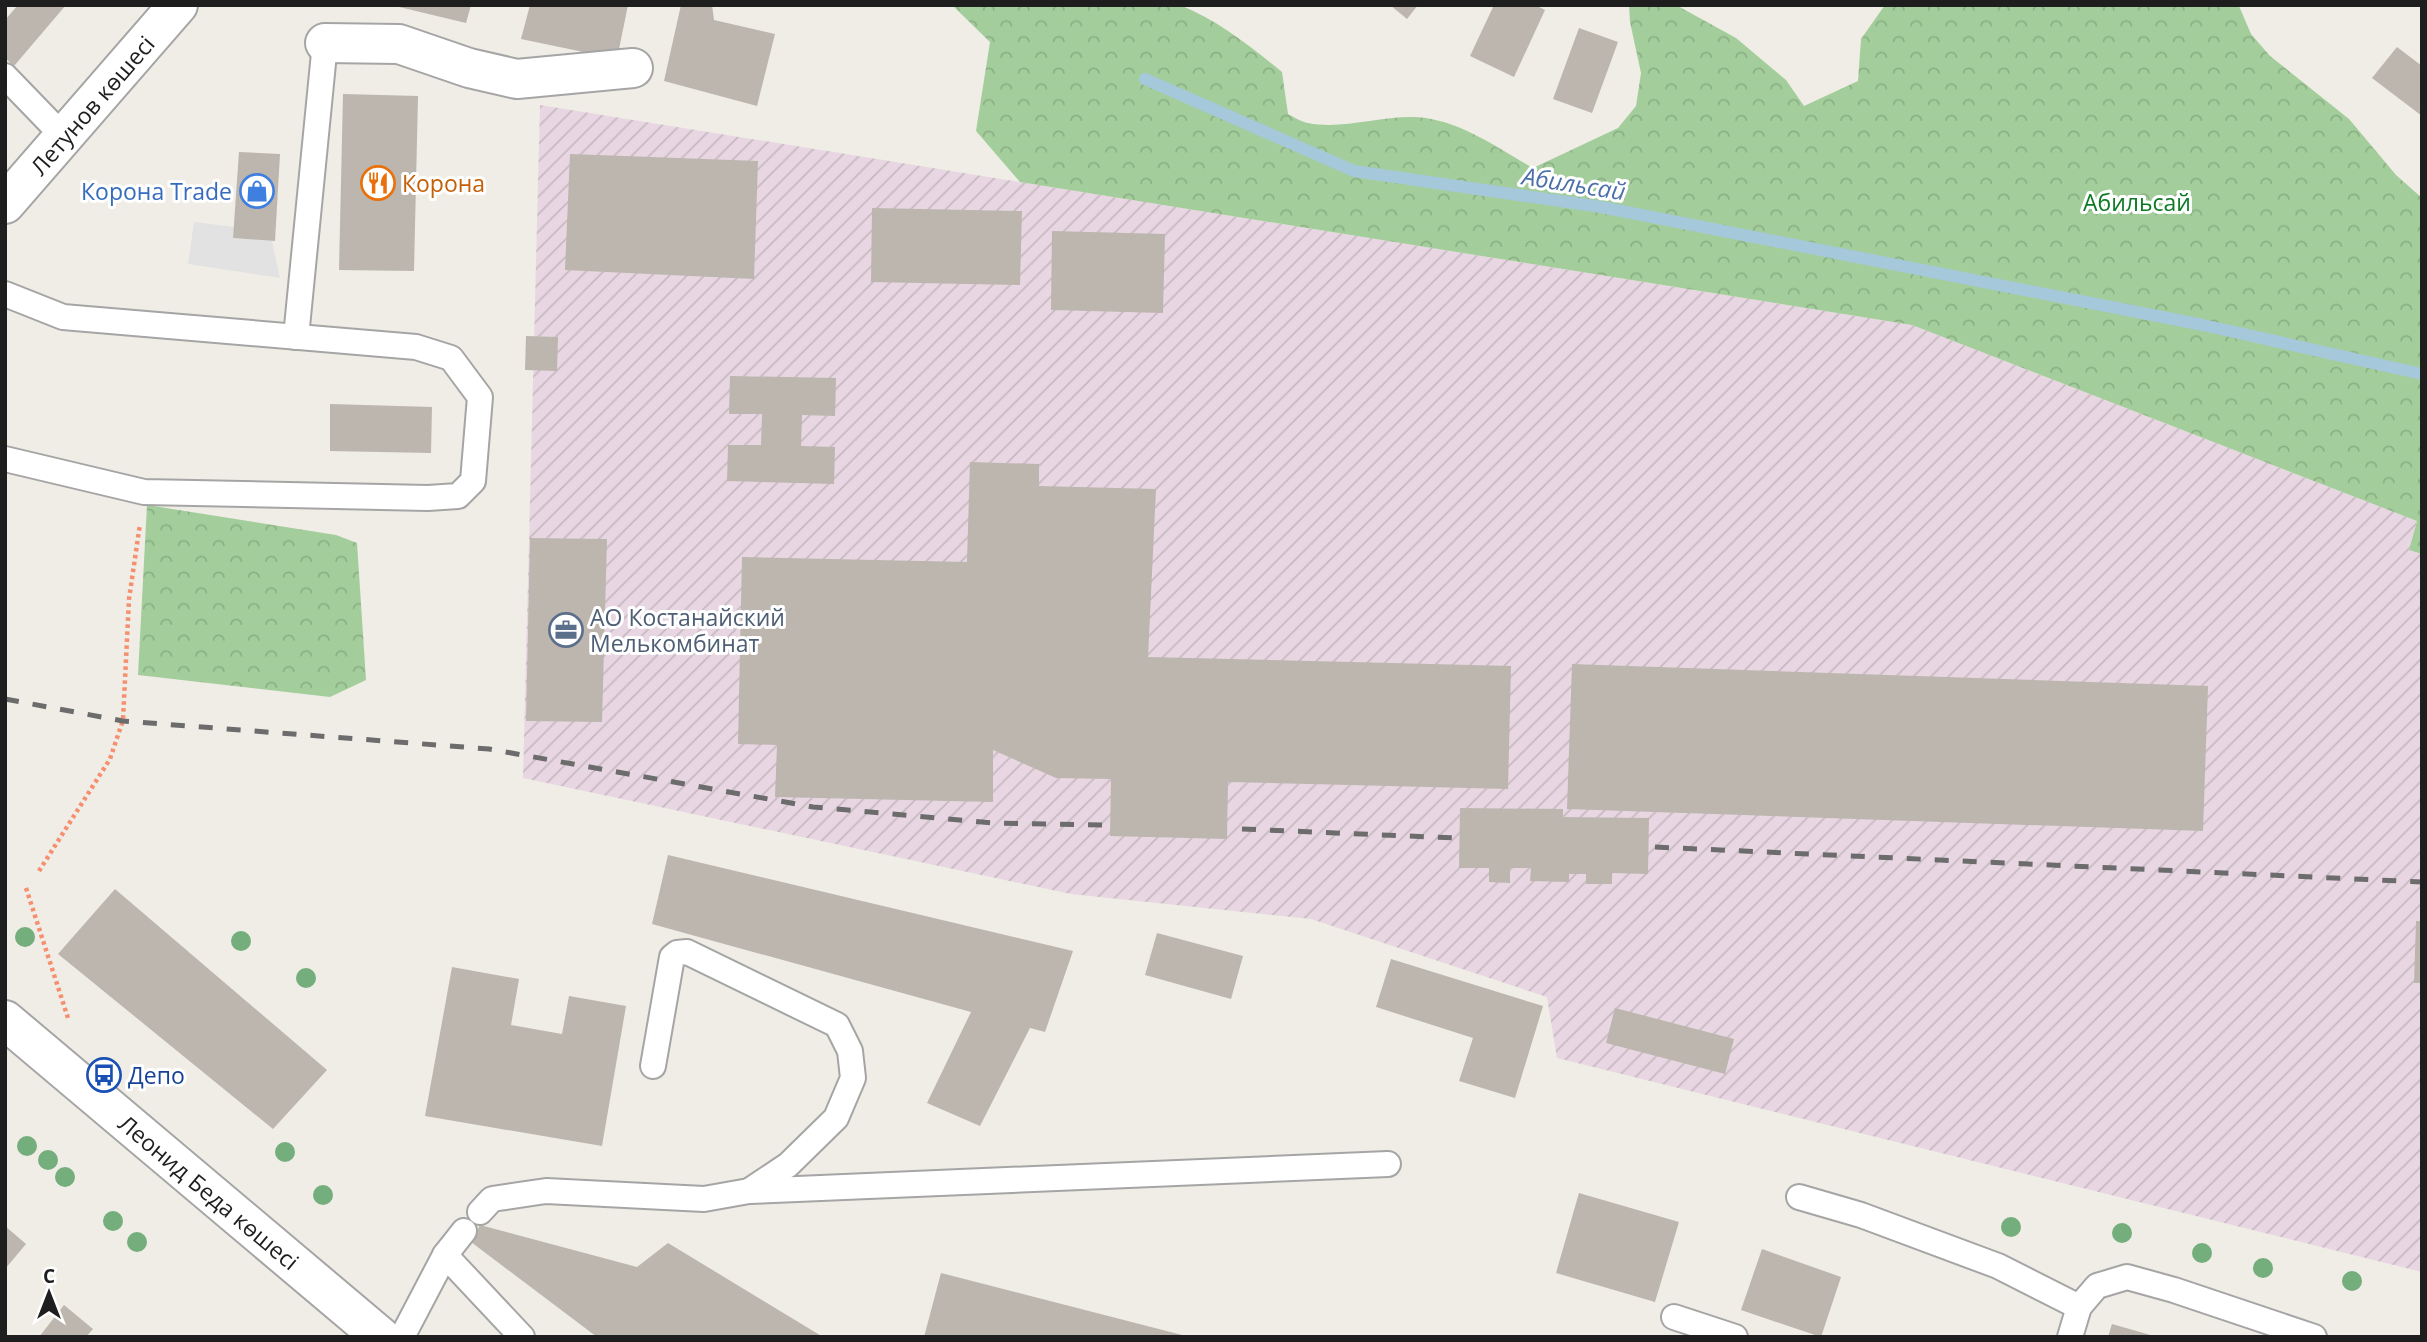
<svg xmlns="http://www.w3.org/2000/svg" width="2427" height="1342" viewBox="0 0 2427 1342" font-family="'Open Sans',sans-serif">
	<defs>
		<pattern id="industrial-furrows" width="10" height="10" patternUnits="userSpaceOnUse" patternTransform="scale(1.75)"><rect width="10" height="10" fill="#e8d7e2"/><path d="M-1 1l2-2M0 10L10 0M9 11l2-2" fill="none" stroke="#c7b8c1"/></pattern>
		<pattern id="forest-crowns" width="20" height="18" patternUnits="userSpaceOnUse" patternTransform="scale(1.75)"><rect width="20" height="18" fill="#a3cd9b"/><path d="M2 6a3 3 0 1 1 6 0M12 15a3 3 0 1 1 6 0" fill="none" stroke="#8cb085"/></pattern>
	</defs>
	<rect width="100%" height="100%" fill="#efede5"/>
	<!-- industrial -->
	<polygon fill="url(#industrial-furrows)" points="540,105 1912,325 2417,521 2409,550 2422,554 2422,1272 1557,1058 1547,997 1311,919 1071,894 523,778"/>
	<!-- forest -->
	<g fill="url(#forest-crowns)">
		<path d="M952 5H1180C1219 21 1250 46 1282 72L1288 114C1294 117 1301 122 1308 123 1347 131 1392 111 1431 119 1468 126 1501 150 1533 168L1618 128 1636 106 1641 73 1630 22 1629 5H1676L1736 38 1786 80 1804 106 1858 81 1861 39 1885 5 2239 6 2251 34 2270 56 2349 119 2396 175 2422 198V554L2409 550 2417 521 1912 325 1020 182 976 131 990 42Z"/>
		<polygon points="147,505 336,535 357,543 366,680 330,697 138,675"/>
	</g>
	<!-- parking -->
	<polygon fill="#e2e2e2" points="194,222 234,227 233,238 272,241 280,278 188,264"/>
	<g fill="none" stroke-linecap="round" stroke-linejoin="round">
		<!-- stream -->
		<polyline stroke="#a6c8db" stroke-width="12" points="1145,79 1354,171 1601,207 2203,325 2422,374"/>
	</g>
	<!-- building -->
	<g fill="#bcb6ae">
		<polygon points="18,5 66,5 14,66 5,58 5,20"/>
		<polygon points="391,5 471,5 466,23"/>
		<polygon points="530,5 628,5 617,59 521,39"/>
		<polygon points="681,5 712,5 714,20 775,34 757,106 664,81"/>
		<polygon points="1390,5 1418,5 1407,19"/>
		<polygon points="1494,5 1535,5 1545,10 1514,77 1470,56"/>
		<polygon points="1579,28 1618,42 1592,113 1553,99"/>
		<polygon points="2397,47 2422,66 2422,116 2372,78"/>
		<polygon points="343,94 418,96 414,271 339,270"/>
		<polygon points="239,152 280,154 275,241 233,238"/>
		<polygon points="570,154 758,161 754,279 565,270"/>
		<polygon points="872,208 1022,211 1020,285 871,282"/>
		<polygon points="1052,231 1165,234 1163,313 1051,310"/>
		<polygon points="526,336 558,337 557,371 525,370"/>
		<polygon points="730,376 836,378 835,416 802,415 801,446 835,447 834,484 727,481 728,445 761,445 762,414 729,414"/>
		<polygon points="330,404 432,407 431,453 330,451"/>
		<polygon points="970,462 1039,464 1039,486 1156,489 1148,657 1511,666 1508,789 1228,782 1227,839 1110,836 1111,779 1056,778 993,750 993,802 775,797 777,745 738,744 742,557 967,562"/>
		<polygon points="530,538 607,539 602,722 526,721"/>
		<polygon points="1572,664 2208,686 2203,831 1567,809"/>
		<polygon points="1460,808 1563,809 1563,817 1649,818 1648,874 1612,873 1612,884 1586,884 1586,874 1569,874 1569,882 1530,881 1531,868 1510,868 1510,883 1489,882 1489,868 1459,868"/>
		<polygon points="668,855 1073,951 1045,1032 1030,1028 980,1126 927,1103 971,1012 652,924"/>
		<polygon points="115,889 327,1070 273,1129 58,954"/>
		<polygon points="2416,921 2422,921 2422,983 2414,983"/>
		<polygon points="1157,933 1243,956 1231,999 1145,975"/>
		<polygon points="1391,959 1543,1006 1515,1098 1459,1081 1473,1038 1376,1007"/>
		<polygon points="452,967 519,979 511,1025 562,1034 569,996 626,1006 602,1146 425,1116"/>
		<polygon points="1615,1008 1734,1039 1725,1074 1606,1043"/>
		<polygon points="1579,1193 1679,1222 1655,1302 1556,1273"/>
		<polygon points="480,1225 637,1267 668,1243 823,1337 597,1337 471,1242"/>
		<polygon points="5,1226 26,1244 5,1269"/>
		<polygon points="1762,1249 1841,1277 1821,1337 1741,1310"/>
		<polygon points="941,1273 1186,1336 1186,1337 924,1337"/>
		<polygon points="64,1305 93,1329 86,1337 39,1337"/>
		<polygon points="2112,1324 2154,1336 2154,1337 2108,1337"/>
	</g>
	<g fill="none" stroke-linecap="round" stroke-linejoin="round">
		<!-- service casing -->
		<g stroke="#a5a5a5" stroke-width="28">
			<g id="service">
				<polyline points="5,76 64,137"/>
				<polyline points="5,294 63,317 416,347 451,358 480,397 473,481 458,496 428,498 144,492 5,459"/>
				<polyline points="296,337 325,43"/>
				<polyline points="749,1191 1388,1164"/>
				<polyline points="1799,1197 1861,1215 1998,1266 2079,1307"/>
				<polyline points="480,1212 492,1199 546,1191 704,1199 749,1191 788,1165 836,1118 853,1078 850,1051 837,1025 687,952 677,953 672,957 653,1066"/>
				<polyline points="445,1255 522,1337"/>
				<polyline points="1674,1317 1735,1337"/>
				<polyline points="402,1337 445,1255 464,1231"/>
				<polyline points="2070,1337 2079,1307 2097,1286 2127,1277 2174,1290 2314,1337"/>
			</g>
		</g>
		<!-- minor casing -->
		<g stroke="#a5a5a5" stroke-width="42">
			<polyline id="minor" points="325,43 399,44 469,68 517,79 633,68"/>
		</g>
		<!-- tertiary casing -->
		<g stroke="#a5a5a5" stroke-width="42">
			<g id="tertiary">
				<polyline points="5,204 178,5"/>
				<polyline points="5,1020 381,1337"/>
			</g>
		</g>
		<!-- path -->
		<g stroke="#f68f6f" stroke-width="4.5" stroke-dasharray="3.5 3.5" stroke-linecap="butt">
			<polyline points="39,871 110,759 123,720 129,599 140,524"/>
			<polyline points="26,888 68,1018"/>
		</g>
		<!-- service -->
		<use href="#service" stroke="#fff" stroke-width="24"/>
		<!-- minor -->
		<use href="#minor" stroke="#fff" stroke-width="38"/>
		<!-- tertiary -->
		<use href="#tertiary" stroke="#fff" stroke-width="38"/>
		<!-- rail -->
		<g stroke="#6c6c6c" stroke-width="5" stroke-dasharray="14 14" stroke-linecap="butt">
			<polyline points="5,699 123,721 489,749 813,807 994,823 1104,825"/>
			<polyline points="1242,829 1455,838"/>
			<polyline points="1655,847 2422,882"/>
		</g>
	</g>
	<!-- trees -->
	<g fill="#73ae7c">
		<circle cx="25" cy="937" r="10"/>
		<circle cx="241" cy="941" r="10"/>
		<circle cx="306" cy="978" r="10"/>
		<circle cx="27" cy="1146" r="10"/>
		<circle cx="285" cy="1152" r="10"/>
		<circle cx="48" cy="1160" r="10"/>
		<circle cx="65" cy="1177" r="10"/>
		<circle cx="323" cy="1195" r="10"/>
		<circle cx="113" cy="1221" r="10"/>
		<circle cx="2011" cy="1227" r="10"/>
		<circle cx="2122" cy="1233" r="10"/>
		<circle cx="137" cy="1242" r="10"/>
		<circle cx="2202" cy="1253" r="10"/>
		<circle cx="2263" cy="1268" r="10"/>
		<circle cx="2352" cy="1281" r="10"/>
	</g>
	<!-- icons -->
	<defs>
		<g id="restaurant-ring" transform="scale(1.75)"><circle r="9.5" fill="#fff" stroke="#e8710a" stroke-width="1.5"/><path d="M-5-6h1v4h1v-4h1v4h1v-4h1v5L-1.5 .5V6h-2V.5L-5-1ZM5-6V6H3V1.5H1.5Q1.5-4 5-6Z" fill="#e8710a"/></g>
		<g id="shop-ring" transform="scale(1.75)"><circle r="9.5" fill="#fff" stroke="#3f7fe0" stroke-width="1.5"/><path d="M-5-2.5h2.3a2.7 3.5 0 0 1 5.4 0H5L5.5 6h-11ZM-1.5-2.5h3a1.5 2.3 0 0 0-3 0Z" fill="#3f7fe0"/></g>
		<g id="office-ring" transform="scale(1.75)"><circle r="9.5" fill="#fff" stroke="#5c6f8a" stroke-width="1.5"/><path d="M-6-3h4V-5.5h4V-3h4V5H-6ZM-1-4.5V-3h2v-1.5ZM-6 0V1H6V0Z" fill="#5c6f8a"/></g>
		<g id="bus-ring" transform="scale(1.75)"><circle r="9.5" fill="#fff" stroke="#1a4fb4" stroke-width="1.5"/><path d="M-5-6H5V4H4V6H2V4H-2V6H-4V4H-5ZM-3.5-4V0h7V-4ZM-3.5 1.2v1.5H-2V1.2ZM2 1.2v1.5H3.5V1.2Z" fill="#1a4fb4"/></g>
	</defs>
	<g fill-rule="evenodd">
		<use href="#restaurant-ring" x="378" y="183"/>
		<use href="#shop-ring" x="257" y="191"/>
		<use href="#office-ring" x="566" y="630"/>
		<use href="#bus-ring" x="104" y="1075"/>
	</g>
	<g text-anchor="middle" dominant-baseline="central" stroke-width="6" stroke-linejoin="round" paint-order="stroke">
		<!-- street labels -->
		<g font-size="23" fill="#1e1e1e" stroke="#fff">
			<text transform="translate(92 105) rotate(-49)">Летунов көшесі</text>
			<text transform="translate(209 1192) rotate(40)">Леонид Беда көшесі</text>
		</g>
		<!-- food labels -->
		<g font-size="23" fill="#c56008" stroke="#fff" text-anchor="start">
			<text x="402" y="183">Корона</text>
		</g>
		<!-- shop labels -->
		<g font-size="23" fill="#366cbe" stroke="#fff" text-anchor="end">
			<text x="232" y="191">Корона Trade</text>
		</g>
		<!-- park labels -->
		<g font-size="23" fill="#0e7a26" stroke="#fff">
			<text x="2137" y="202">Абильсай</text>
		</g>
		<!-- service labels -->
		<g font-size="23" fill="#4e5e75" stroke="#fff" text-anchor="start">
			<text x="590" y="617">АО Костанайский<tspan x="590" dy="26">Мелькомбинат</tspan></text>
		</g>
		<!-- transit labels -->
		<g font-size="23" fill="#164399" stroke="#fff" text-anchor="start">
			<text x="128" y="1075">Депо</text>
		</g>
		<!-- water labels -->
		<g font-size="24" font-style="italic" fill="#4d70ac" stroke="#fff">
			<text transform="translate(1574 183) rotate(9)">Абильсай</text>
		</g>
	</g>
	<!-- border -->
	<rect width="2427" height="1342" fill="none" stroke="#1e1e1e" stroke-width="14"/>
	<!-- north arrow -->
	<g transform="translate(49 1293)" stroke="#ffffff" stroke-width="5" paint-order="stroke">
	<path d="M0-5L12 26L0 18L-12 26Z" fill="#1e1e1e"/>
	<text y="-10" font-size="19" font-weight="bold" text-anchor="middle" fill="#1e1e1e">С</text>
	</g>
</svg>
